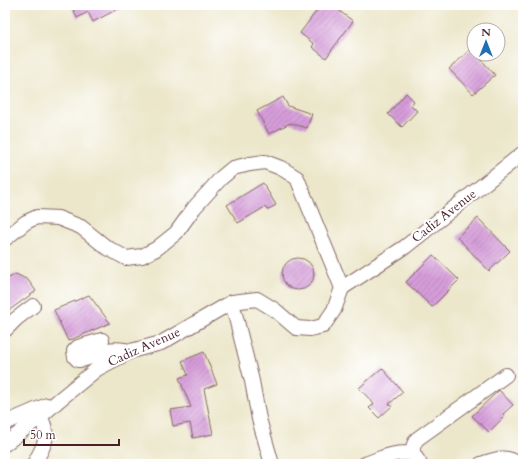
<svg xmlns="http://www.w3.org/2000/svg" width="528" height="469" viewBox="0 0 528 469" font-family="Cardo,serif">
	<defs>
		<pattern id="building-hatch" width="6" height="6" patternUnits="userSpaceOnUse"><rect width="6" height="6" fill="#d69dda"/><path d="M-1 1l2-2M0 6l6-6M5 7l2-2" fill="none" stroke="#b07fb1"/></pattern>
	</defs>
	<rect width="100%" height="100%" fill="#fff"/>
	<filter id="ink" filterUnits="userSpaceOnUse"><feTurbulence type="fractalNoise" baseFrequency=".025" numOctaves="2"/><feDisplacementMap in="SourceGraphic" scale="8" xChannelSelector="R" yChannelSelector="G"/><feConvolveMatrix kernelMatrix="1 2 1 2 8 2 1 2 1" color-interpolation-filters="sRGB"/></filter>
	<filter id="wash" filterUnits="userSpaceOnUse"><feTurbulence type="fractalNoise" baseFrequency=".012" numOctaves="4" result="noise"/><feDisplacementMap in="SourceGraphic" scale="16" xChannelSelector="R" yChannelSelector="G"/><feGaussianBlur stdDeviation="0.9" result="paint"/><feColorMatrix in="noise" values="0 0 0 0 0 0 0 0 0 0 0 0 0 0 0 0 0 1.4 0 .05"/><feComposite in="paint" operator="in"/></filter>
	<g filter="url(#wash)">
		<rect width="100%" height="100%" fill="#ece7cb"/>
		<g id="blocks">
			<!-- building -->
			<g fill="url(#building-hatch)">
				<polygon points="80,5 125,5 93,22 88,12 77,18 73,9"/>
				<polygon points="321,5 331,5 353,21 326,58 312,47 314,44 300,33"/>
				<polygon points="471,49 474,54 476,54 495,75 473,94 449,69"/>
				<polygon points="406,93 414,101 411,105 417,111 402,127 388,114"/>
				<polygon points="283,97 288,106 312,114 307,128 290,123 269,134 257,111"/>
				<polygon points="263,183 276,205 267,210 265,207 238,223 227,205"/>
				<polygon points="478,218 510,251 489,271 457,237"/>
				<polygon points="433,255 459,280 432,307 406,282"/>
				<circle cx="298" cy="274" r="16"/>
				<polygon points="16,274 28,280 36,291 5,313 5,280"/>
				<polygon points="89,295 110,323 68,341 54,310"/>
				<polygon points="204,352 217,384 204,389 213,434 193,438 190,423 173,426 170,410 191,407 179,378 188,375 182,361"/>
				<polygon points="382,368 403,392 389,404 392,406 379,418 369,408 374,404 359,388"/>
				<polygon points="499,390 513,405 503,414 505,416 489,432 472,416"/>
			</g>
		</g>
	</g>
	<g filter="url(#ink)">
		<use href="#blocks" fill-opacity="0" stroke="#836563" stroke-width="1"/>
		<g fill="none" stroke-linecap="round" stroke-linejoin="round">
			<!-- minor casing -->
			<g stroke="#836563" stroke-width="16">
				<g id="minor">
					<polyline points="5,239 26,222 37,217 58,218 81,227 106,247 126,258 142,256 156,249 176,233 194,208 221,178 233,168 250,164 265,162 281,168 297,178 342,288"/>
					<polyline points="342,288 405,247 523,153"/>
					<polyline points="5,330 16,319 33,306"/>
					<path d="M102 340 78 347 74 351 75 357 78 360C89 361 97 352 108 350 116 348 123 350 131 351"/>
					<polyline points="5,423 47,405"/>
					<polyline points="5,444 40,417 59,400 97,369 131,351 161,343 232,302"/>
					<path d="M34 464C43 447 52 436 40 417"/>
					<polyline points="272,464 259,419 252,381 232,302 257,299 275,310 296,328 310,329 323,326 334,310 342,288"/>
					<path d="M365 464C382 458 394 451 413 454"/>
					<path d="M420 464C414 454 409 451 417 439L506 375"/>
					<path d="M481 464C494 460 506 454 518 464"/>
				</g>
			</g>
			<!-- minor -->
			<use href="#minor" stroke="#fff" stroke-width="14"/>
		</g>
	</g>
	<g text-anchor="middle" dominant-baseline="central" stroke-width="4" stroke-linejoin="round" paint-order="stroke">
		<!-- street labels -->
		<g font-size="13" fill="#4a1f2b" stroke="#fff">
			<text transform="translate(444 216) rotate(-38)">Cadiz Avenue</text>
			<text transform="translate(144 347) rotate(-24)">Cadiz Avenue</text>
		</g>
	</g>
	<!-- margin -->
	<rect width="528" height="469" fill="none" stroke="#fff" stroke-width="20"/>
	<!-- north arrow -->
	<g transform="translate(486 42)"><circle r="19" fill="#ffffff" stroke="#b7a5aa"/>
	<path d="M0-3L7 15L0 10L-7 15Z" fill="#1f6fb2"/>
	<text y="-6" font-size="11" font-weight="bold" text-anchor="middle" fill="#4a1f2b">N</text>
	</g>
	<!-- scale -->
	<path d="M24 439v6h95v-6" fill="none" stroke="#4a1f2b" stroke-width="2"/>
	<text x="30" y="439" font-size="12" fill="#4a1f2b" stroke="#ffffff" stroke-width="3" paint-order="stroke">50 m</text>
</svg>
